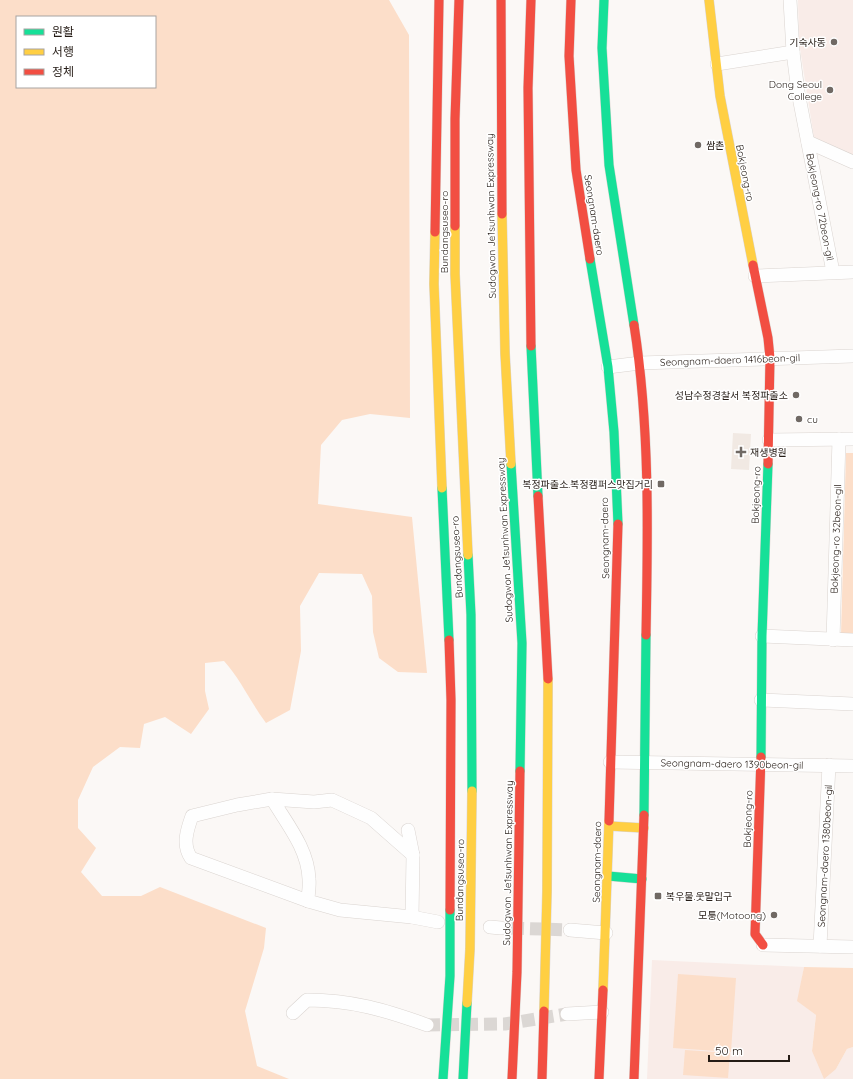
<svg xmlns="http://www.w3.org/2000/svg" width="853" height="1079" viewBox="0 0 853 1079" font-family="Quicksand,'Noto Sans KR',sans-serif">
	<rect width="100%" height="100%" fill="#fbf8f6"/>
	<!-- built -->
	<polygon fill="#f1e9e3" points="733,433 751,434 749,470 731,469"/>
	<!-- education -->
	<g fill="#f9ece8">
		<polygon points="798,0 853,0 853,156 814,138 799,42"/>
		<polygon points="652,960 804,967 798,1001 816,1015 812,1051 836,1069 847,1049 853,1047 853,1079 647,1079"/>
	</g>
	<!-- green -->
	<g fill="#fcdec9" fill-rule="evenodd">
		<path d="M0 0H389L409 35 410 418 370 414 342 420 321 445 318 504 412 517 427 673 398 672 379 658 373 632 372 596 362 574 319 573 300 606 301 651 290 710 266 723C251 703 241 680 224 661L205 663V691L209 709 191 734 165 717 144 724 140 748 120 747 93 767 78 800V828L96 848 81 872 102 896H141L160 887 266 928 264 948 245 1011 257 1066 289 1079H0ZM17 17H155V87H17Z"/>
		<polygon points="846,453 853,453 853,635 841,635"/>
		<polygon points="804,967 853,968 853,1047 847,1049 836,1069 824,1079 812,1051 816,1015 797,1001"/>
		<polygon points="678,974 736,978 731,1052 673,1048"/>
		<polygon points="685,1050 730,1053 728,1078 683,1075"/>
	</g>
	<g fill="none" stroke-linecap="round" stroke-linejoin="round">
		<!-- street-tunnel -->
		<g stroke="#dbd7d4" stroke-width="13" stroke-dasharray="13 6" stroke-linecap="butt">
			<polyline points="511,928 570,930"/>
			<polyline points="427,1025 505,1024 567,1014"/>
		</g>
		<!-- street casing -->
		<g stroke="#dad4d0" stroke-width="14">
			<g id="street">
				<polyline points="790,0 793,52 798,92 833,272"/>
				<polyline points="717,64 793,52"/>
				<polyline points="808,142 853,162"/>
				<polyline points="755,276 853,272"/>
				<polyline points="608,367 640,363 853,356"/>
				<polyline points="769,440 853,439"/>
				<polyline points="762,636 853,640"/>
				<polyline points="833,640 839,439"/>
				<polyline points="761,700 853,704"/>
				<polyline points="610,762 853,766"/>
				<path d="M272 799 237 805 192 816C187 830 182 845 191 858L308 901"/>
				<polyline points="408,830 413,855 412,917"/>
				<path d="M413 855 371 818 332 800 314 802 272 799C287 824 308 849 309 879 310 886 308 893 308 901L340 910 412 917 438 922"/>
				<polyline points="490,927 501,928"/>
				<polyline points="570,930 606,933"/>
				<polyline points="763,945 853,947"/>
				<polyline points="820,946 829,765"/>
				<path d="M293 1013 307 1000C352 1000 385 1010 427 1025"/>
				<polyline points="567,1014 602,1012"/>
			</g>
		</g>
		<!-- fast casing -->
		<g stroke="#dad4d0" stroke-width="10">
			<g id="fast">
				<polyline points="604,0 602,48 609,165 634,325"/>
				<polyline points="590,259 608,367 614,432 618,524"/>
				<polyline points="531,346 538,496"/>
				<polyline points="511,464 522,643 520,771"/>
				<polyline points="442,488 449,640"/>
				<polyline points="468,555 471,615 472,791"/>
				<polyline points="761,757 762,636 768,464"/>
				<polyline points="644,815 646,635"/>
				<polyline points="608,876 642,879"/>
				<polyline points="443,1079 450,976 450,910"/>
				<polyline points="463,1079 467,1003"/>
			</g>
		</g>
		<!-- slow casing -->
		<g stroke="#dad4d0" stroke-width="10">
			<g id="slow">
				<polyline points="709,0 720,96 753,265"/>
				<polyline points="502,214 505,353 511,464"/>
				<polyline points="455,226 455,274 468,555"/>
				<polyline points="435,232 434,284 442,488"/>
				<polyline points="609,826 644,828"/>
				<polyline points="603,990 609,821"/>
				<polyline points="467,1003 470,949 472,791"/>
				<polyline points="544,1011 547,891 548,679"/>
			</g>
		</g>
		<!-- jam casing -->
		<g stroke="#dad4d0" stroke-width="10">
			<g id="jam">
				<polyline points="501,0 502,214"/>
				<polyline points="571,0 569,56 576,170 590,259"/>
				<polyline points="455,226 455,119 459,0"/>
				<polyline points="435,232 439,0"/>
				<polyline points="753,265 768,338 770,358 768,464"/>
				<path d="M634 325C650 427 648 532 646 635"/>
				<polyline points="531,346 528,88 531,0"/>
				<polyline points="538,496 548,679"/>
				<polyline points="449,640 451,700 450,910"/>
				<polyline points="761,757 755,934 763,945"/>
				<polyline points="609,821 618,524"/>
				<polyline points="512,1079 517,972 520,771"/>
				<polyline points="542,1079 544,1011"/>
				<polyline points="599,1079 603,990"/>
				<polyline points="634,1079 644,815"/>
			</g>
		</g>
		<!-- street -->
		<use href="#street" stroke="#fefefe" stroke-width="13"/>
		<!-- fast -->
		<use href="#fast" stroke="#16e098" stroke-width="9"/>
		<!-- slow -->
		<use href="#slow" stroke="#ffcf43" stroke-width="9"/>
		<!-- jam -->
		<use href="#jam" stroke="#f24e42" stroke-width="9"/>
	</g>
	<!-- markers -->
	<g fill="#706964" stroke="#fff" stroke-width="1.5">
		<circle cx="834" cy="42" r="4"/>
		<circle cx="830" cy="90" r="4"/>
		<circle cx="698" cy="145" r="4"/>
		<circle cx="796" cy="395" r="4"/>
		<circle cx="799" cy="419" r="4"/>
		<path d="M739 446h4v4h4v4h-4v4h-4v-4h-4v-4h4z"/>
		<rect x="657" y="480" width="8" height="8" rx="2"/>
		<rect x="654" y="892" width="8" height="8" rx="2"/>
		<circle cx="774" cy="915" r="4"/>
	</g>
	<g text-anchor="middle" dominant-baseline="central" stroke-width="3" stroke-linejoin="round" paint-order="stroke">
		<!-- poi labels -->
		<g font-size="10" fill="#251c16" stroke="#fff" text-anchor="end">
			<text x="826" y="42">기숙사동</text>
			<text x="822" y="84">Dong Seoul<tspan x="822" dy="12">College</tspan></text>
			<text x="706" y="145" text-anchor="start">쌈촌</text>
			<text x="788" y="395">성남수정경찰서 복정파출소</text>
			<text x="807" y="419" text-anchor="start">cu</text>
			<text x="750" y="452" text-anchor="start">재생병원</text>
			<text x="653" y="484">복정파출소.복정캠퍼스맛집거리</text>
			<text x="666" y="896" text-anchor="start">복우물.웃말입구</text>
			<text x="766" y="915">모퉁(Motoong)</text>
		</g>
		<!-- street labels -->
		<g font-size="10" fill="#251c16" stroke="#fff">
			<text transform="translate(745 173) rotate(79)">Bokjeong-ro</text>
			<text transform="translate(820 207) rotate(79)">Bokjeong-ro 72beon-gil</text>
			<text transform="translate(594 215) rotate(81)">Seongnam-daero</text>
			<text transform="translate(491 216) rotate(-91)">Sudogwon Je1sunhwan Expressway</text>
			<text transform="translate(444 232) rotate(-90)">Bundangsuseo-ro</text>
			<text transform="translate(730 360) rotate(-2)">Seongnam-daero 1416beon-gil</text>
			<text transform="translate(756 495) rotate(-88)">Bokjeong-ro</text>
			<text transform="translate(605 538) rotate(-91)">Seongnam-daero</text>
			<text transform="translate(836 539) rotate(-88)">Bokjeong-ro 32beon-gil</text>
			<text transform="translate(505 540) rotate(-93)">Sudogwon Je1sunhwan Expressway</text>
			<text transform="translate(457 557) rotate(-93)">Bundangsuseo-ro</text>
			<text transform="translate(732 764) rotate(1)">Seongnam-daero 1390beon-gil</text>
			<text transform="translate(748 819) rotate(-88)">Bokjeong-ro</text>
			<text transform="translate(825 856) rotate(-87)">Seongnam-daero 1380beon-gil</text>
			<text transform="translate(597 862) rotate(-89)">Seongnam-daero</text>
			<text transform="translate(508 863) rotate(-89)">Sudogwon Je1sunhwan Expressway</text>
			<text transform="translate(460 880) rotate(-89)">Bundangsuseo-ro</text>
		</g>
	</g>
	<!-- legend -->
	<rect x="16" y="16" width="140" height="72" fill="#ffffff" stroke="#a8a4a2"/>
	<rect x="24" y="29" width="20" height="6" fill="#16e098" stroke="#a8a4a2"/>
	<text x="52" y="36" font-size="12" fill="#251c16">원활</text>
	<rect x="24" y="49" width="20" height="6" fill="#ffcf43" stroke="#a8a4a2"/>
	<text x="52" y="56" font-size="12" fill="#251c16">서행</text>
	<rect x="24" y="69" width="20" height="6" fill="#f24e42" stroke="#a8a4a2"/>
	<text x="52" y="76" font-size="12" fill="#251c16">정체</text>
	<!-- scale -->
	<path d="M709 1055v6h80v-6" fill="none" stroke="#251c16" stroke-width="2"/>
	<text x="715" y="1055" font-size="12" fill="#251c16" stroke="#ffffff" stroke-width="3" paint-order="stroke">50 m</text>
</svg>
